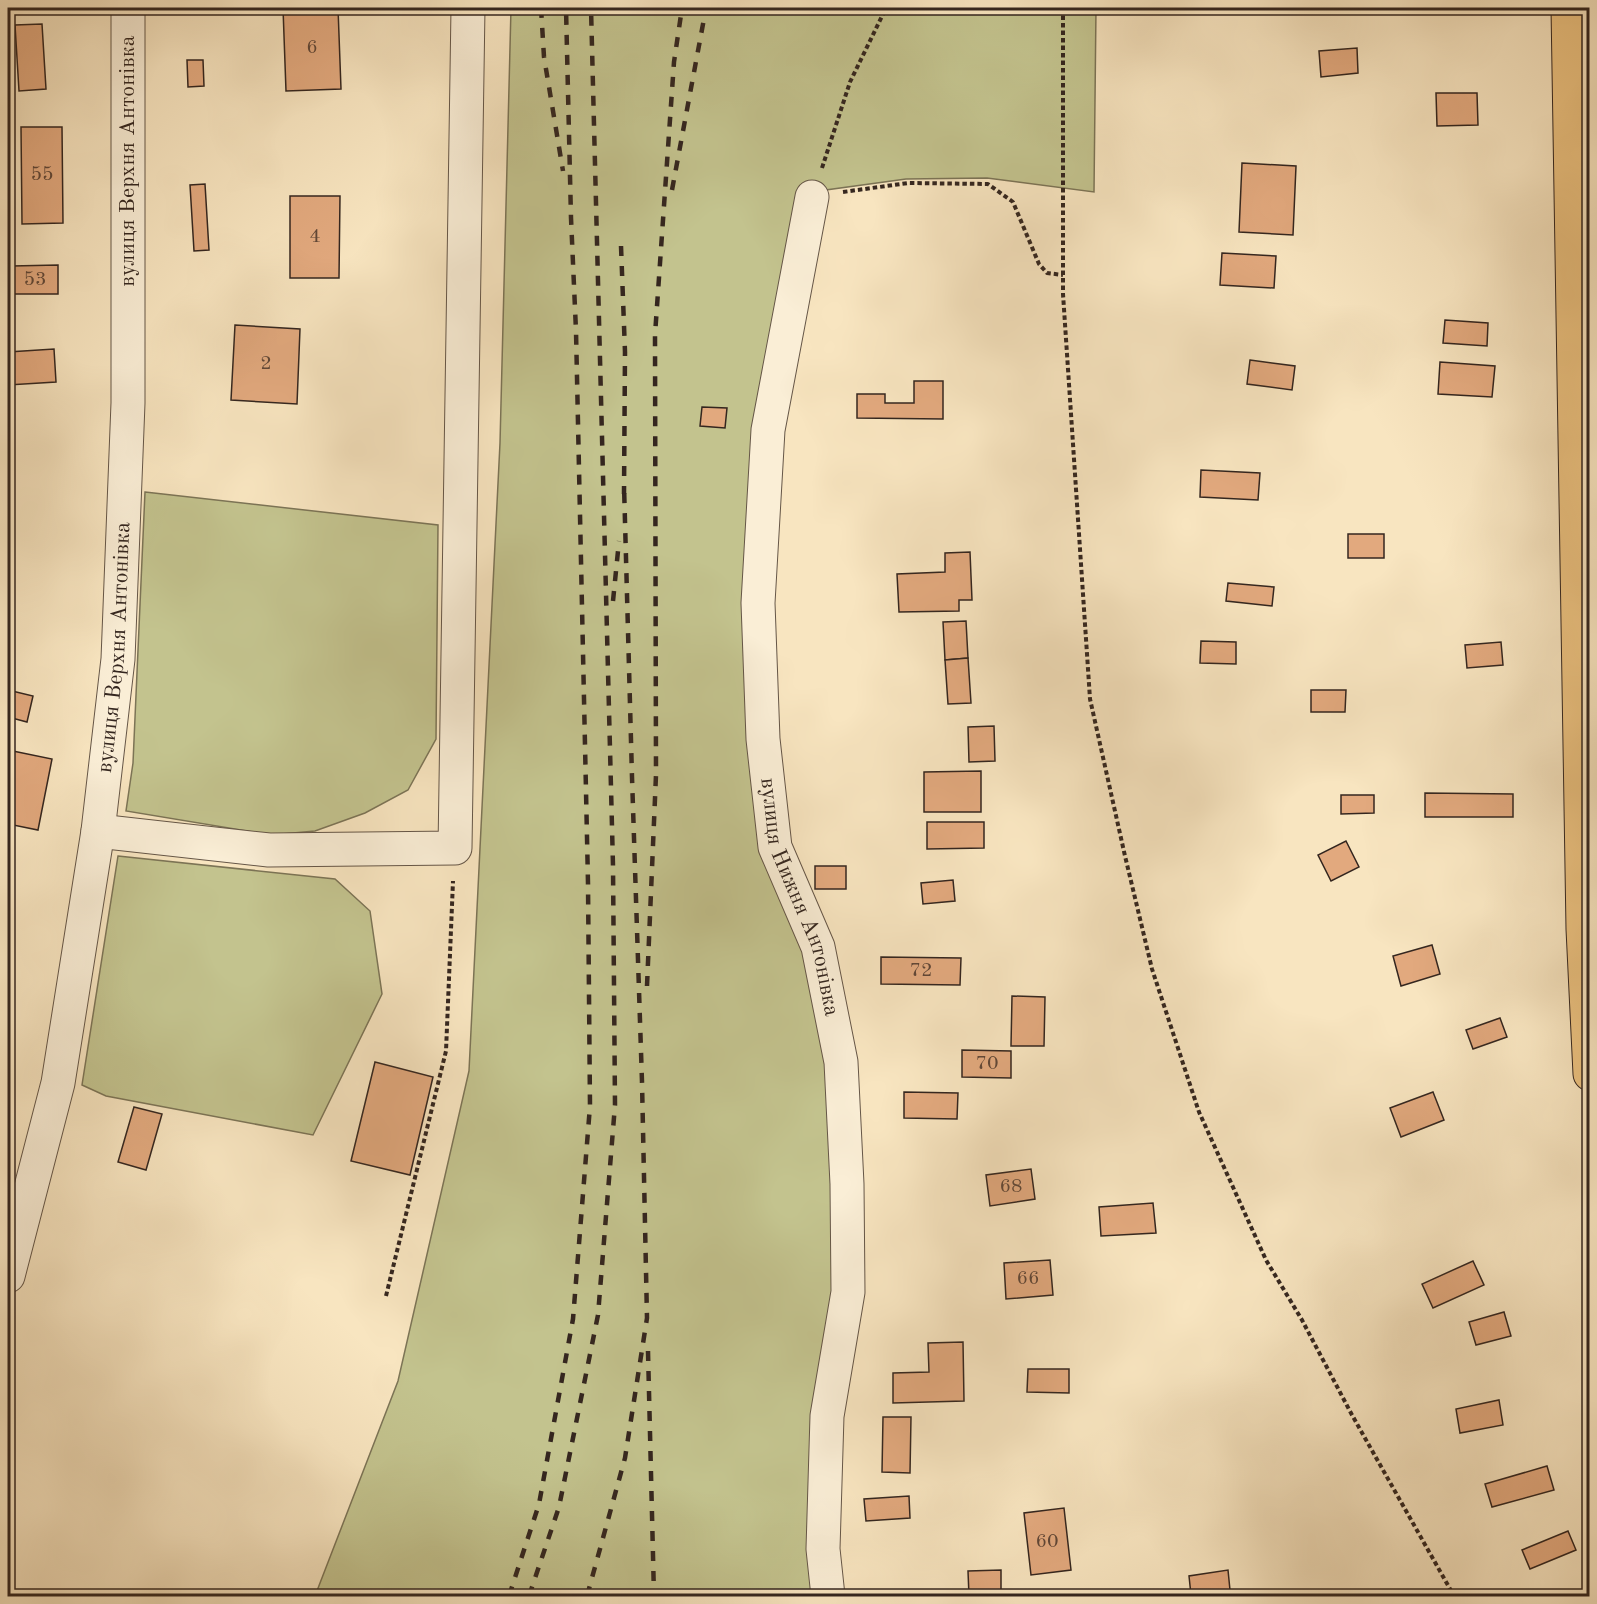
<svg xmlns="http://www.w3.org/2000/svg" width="1597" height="1604" viewBox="0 0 1597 1604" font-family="'Old Standard TT',serif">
	<rect width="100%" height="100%" fill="#f8e5c0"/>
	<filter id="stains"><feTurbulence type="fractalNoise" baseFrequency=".00333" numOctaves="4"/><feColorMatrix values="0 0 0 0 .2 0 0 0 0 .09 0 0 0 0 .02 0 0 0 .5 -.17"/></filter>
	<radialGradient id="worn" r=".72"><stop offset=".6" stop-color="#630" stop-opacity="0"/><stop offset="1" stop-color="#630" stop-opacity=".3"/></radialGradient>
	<!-- green -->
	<g fill="#c3c38e" stroke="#7c7456" stroke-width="1.5">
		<polygon points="511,8 1096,8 1094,192 987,178 906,179 804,193 755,740 811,951 833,1063 838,1184 820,1596 315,1596 398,1381 469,1071 500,443"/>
		<polygon points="145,492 438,525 436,739 408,790 365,813 315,831 271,835 126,811 133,763"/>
		<polygon points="118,856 335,879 370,911 382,994 313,1135 106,1096 82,1085"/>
	</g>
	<!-- building -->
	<g fill="#e2a97e" stroke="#34261f" stroke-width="1.5">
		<polygon points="283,8 338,8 341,89 286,91"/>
		<polygon points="42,24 46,89 19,91 15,25"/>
		<polygon points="1357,48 1358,73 1321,77 1319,51"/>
		<polygon points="187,60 203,60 204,86 188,87"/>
		<polygon points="1436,93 1477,93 1478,125 1437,126"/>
		<polygon points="21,127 62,127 63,223 22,224"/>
		<polygon points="1242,163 1296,166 1293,235 1239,232"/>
		<polygon points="205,184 209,250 194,251 190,185"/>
		<polygon points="290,196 340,196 339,278 290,278"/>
		<polygon points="1222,253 1276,256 1274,288 1220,285"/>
		<polygon points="58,265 58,294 12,294 12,266"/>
		<polygon points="1445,320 1488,323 1487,346 1443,343"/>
		<polygon points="235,325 300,329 297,404 231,400"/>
		<polygon points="54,349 56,382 8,385 8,352"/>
		<polygon points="1250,360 1295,366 1292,390 1247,384"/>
		<polygon points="1440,362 1495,366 1492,397 1438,394"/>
		<polygon points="914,381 943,381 943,419 857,418 857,394 885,394 885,403 914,403"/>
		<polygon points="702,407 727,408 725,428 700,426"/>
		<polygon points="1201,470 1260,473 1258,500 1200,497"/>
		<rect x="1348" y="534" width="36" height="24"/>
		<polygon points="970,552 972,600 959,600 959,611 899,612 897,574 945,572 945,553"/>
		<polygon points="1228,583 1274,587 1272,606 1226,601"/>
		<polygon points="966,621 968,658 945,660 943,622"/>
		<polygon points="1201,641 1236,642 1236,664 1200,663"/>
		<polygon points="1501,642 1503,665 1467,668 1465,645"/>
		<polygon points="968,658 971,703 948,704 945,660"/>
		<polygon points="8,690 33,696 27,722 8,717"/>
		<polygon points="1311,690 1346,690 1345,712 1311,712"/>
		<polygon points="994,726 995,761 969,762 968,727"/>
		<polygon points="8,750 52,759 38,830 8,824"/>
		<polygon points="981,771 981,812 924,812 924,772"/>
		<polygon points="1425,793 1513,794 1513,817 1425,817"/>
		<polygon points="1341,795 1374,795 1374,813 1341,814"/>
		<polygon points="927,822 984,822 984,848 927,849"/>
		<polygon points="1346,841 1359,867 1331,881 1318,855"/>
		<rect x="815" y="866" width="31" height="23"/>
		<polygon points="953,880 955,901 923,904 921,883"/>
		<polygon points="1432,945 1440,974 1401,986 1393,956"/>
		<polygon points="881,957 961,958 960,985 881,984"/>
		<polygon points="1012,996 1045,997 1044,1046 1011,1046"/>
		<polygon points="1500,1018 1507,1037 1473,1049 1466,1030"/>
		<polygon points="962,1050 1011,1051 1011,1078 962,1077"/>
		<polygon points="375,1062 433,1077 410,1175 351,1161"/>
		<polygon points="904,1092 958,1093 957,1119 904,1118"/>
		<polygon points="1433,1092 1444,1120 1401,1137 1390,1108"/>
		<polygon points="134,1107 162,1114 146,1170 118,1162"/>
		<polygon points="1031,1169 1035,1199 990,1206 986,1175"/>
		<polygon points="1153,1203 1156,1233 1101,1236 1099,1207"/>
		<polygon points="1050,1260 1053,1295 1006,1299 1004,1263"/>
		<polygon points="1473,1261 1484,1285 1433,1308 1422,1284"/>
		<polygon points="1504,1312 1511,1336 1476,1345 1469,1322"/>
		<polygon points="963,1342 964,1401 893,1403 893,1373 929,1372 928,1343"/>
		<polygon points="1028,1369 1069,1369 1069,1393 1027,1392"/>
		<polygon points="1499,1400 1503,1425 1460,1433 1456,1409"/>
		<polygon points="883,1417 911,1417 910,1473 882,1472"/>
		<polygon points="1547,1466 1554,1490 1492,1507 1485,1484"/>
		<polygon points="909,1496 910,1518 866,1521 864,1499"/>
		<polygon points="1064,1508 1071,1570 1031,1575 1024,1513"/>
		<polygon points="1568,1531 1576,1550 1530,1569 1522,1550"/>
		<polygon points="1001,1570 1001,1596 969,1596 968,1571"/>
		<polygon points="1228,1570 1230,1590 1191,1595 1189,1576"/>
	</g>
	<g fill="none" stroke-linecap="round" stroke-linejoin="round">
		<!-- minor casing -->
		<g stroke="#655647" stroke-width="35">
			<g id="minor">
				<path id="s1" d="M812 197 768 430 758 603 763 739 775 847 818 947 841 1062 847 1184 848 1292 827 1416 823 1549 828 1596"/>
				<polyline points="98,831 269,850 455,848 468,8"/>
				<path id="s2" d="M8 1276 58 1083 98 831 118 659 128 403V8"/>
			</g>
		</g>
		<!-- major casing -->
		<g stroke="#34261f" stroke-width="35">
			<polyline id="major" points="1568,8 1583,929 1590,1074"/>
		</g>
		<!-- path -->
		<g stroke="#34261f" stroke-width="4" stroke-dasharray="4.5 3" stroke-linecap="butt">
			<polyline points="1063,8 1063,294 1090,699 1125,856 1152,969 1199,1112 1266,1260 1302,1320 1352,1415 1454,1596"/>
			<polyline points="822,168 850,82 886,8"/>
			<polyline points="843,192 908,183 988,184 1013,202 1039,264 1047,273 1063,275"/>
			<polyline points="386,1296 446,1051 453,881"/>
		</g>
		<!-- minor -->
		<use href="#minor" stroke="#faeed6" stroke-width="33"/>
		<!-- major -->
		<use href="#major" stroke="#ecc280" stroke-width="33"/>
		<!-- rail -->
		<g stroke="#34261f" stroke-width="4.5" stroke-dasharray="10 10" stroke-linecap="butt">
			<polyline points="541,8 544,57 563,171"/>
			<polyline points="672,190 706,8"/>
			<polyline points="621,246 625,352 624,494"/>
			<polyline points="613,601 619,541"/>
			<polyline points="647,986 656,775 655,335 674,62 682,8"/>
			<polyline points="648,1351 654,1596"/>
			<polyline points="509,1596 539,1504 573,1319 590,1106 588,883 576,331 571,218 566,8"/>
			<polyline points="529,1596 559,1507 598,1315 615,1105 613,866 591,8"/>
			<polyline points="587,1596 625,1458 647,1318 642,1082 632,777 624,485"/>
		</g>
	</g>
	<g text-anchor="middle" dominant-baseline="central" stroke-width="4.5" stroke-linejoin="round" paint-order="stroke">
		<!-- number labels -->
		<g font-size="20" fill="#604737">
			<text x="312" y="48">6</text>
			<text x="42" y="175">55</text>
			<text x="315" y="237">4</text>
			<text x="35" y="280">53</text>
			<text x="266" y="364">2</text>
			<text x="921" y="971">72</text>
			<text x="987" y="1064">70</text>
			<text x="1011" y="1187">68</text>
			<text x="1028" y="1279">66</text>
			<text x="1047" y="1542">60</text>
		</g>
		<!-- street labels -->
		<g font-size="22" fill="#34261f" stroke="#faeed6">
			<text transform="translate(128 161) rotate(-90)">вулиця Верхня Антонівка</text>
			<text stroke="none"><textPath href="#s2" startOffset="639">вулиця Верхня Антонівка</textPath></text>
			<text stroke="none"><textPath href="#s1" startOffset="710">вулиця Нижня Антонівка</textPath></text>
		</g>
	</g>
	<!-- margin -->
	<rect width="1597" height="1604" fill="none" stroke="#f8e5c0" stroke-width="30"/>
	<rect x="9" y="9" width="1579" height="1586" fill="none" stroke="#34261f" stroke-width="3"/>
	<rect x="15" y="15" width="1567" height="1574" fill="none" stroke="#34261f" stroke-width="1.5"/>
	<rect width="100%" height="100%" filter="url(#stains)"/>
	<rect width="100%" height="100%" fill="url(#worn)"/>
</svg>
